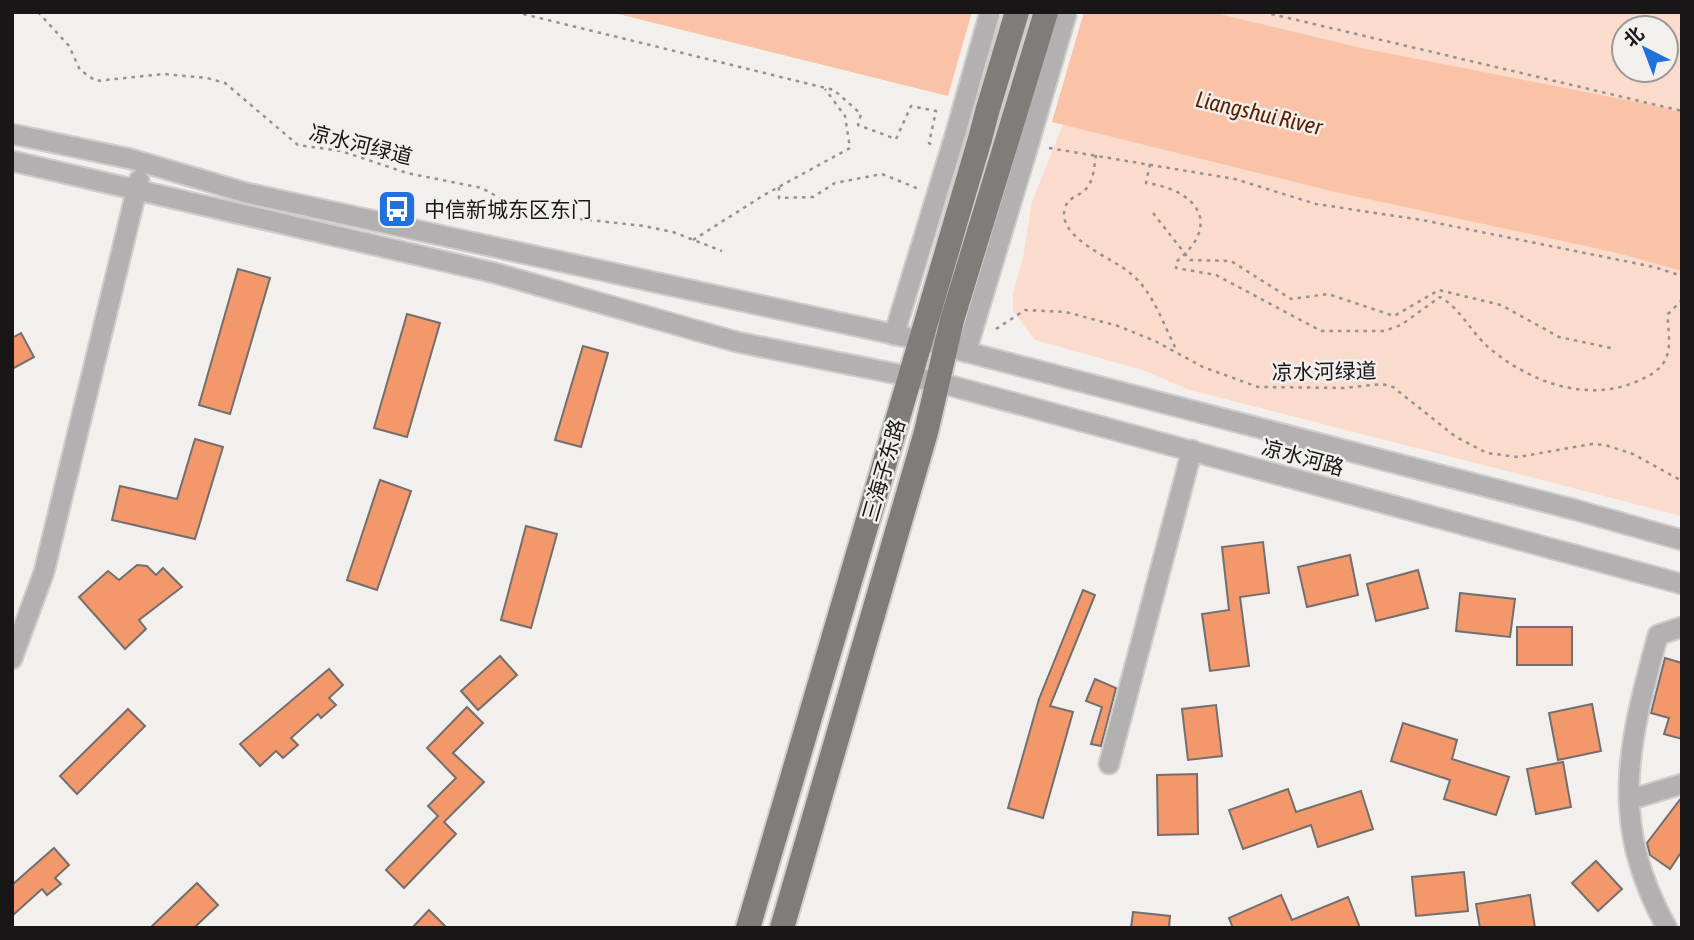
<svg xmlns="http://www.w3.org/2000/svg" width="1694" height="940" viewBox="0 0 1694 940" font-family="'Asap Condensed','Noto Sans SC',sans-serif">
	<rect width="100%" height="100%" fill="#f3efed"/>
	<!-- green -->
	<g fill="#fbdbcb" fill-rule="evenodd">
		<path d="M1212 12H1682V113L1366 49ZM1624 28H1666V70H1624Z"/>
		<polygon points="1063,124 1330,191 1613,252 1682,271 1682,516 1190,390 1143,370 1035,340 1013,311 1013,293 1023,258 1032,202"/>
	</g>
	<!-- water -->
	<polygon fill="#fac2a6" points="610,12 1212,12 1366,49 1662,107 1682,113 1682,271 1613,252 1330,191"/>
	<!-- pier -->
	<polygon fill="#f3efed" points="972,12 1084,12 1051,125 947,99"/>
	<!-- building -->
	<g fill="#f3986a" stroke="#736f6e" stroke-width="2">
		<polygon points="238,269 270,278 230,414 199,405"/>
		<polygon points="407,314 440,323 407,437 374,428"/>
		<polygon points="21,333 34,357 12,369 12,338"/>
		<polygon points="583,346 608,353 581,447 555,440"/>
		<polygon points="195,439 223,447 195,539 112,520 120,486 177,499"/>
		<polygon points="380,480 411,491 377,590 347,580"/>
		<polygon points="526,526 557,534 531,628 501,620"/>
		<polygon points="1263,542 1269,593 1240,597 1249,666 1210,671 1202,614 1229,610 1222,547"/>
		<polygon points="1350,555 1358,595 1307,607 1298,567"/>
		<polygon points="137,565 147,566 156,575 163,568 182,587 139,620 146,629 125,649 79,597 108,571 119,580"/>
		<polygon points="1418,570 1428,608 1376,621 1367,584"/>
		<polygon points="1083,590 1095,595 1050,706 1073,712 1043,818 1008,808 1039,699"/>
		<polygon points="1460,593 1515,599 1510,637 1456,631"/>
		<rect x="1517" y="627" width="55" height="38"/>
		<polygon points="500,656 517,675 478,710 461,691"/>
		<polygon points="1665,658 1682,663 1682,739 1664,734 1669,718 1651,713"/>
		<polygon points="329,669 343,685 329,698 336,705 321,718 318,714 291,738 298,745 283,758 276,751 260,766 240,744"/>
		<polygon points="1095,679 1116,688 1101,746 1091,744 1102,707 1086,701"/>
		<polygon points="1592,704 1601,751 1558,760 1549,713"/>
		<polygon points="1216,705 1222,756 1188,760 1182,709"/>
		<polygon points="467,707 483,723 453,753 484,782 444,822 456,834 404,888 386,870 438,816 428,806 456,778 427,748"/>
		<polygon points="128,709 145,726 77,794 60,776"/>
		<polygon points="1403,723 1457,740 1452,759 1509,777 1496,815 1444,799 1450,780 1391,761"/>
		<polygon points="1563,762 1571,807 1536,814 1527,769"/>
		<polygon points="1197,774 1198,834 1158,835 1157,775"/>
		<polygon points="1288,789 1296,812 1361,791 1373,829 1318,847 1311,825 1243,849 1229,810"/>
		<polygon points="1682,797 1682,851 1670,869 1650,855 1647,843"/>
		<polygon points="54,848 69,865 55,878 61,884 47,895 42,889 12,916 12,885"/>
		<polygon points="1596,861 1622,889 1598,911 1572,883"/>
		<polygon points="1464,872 1468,911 1416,916 1412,877"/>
		<polygon points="197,883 218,905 194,928 150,928"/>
		<polygon points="1281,895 1292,920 1348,897 1360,928 1233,928 1229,918"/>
		<polygon points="1530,895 1535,928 1480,928 1476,904"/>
		<polygon points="429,910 447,928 412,928"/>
		<polygon points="1133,912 1170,916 1169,928 1131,928"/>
	</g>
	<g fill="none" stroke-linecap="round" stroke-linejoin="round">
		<!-- minor casing -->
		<g stroke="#d0cccb" stroke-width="23">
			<g id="minor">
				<polyline points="12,134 131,159 247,193 920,340 1576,510 1682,540"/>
				<polyline points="12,161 495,273 737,342 937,382 1682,584"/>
				<polyline points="894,335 956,132"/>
				<polyline points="966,352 1026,153"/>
				<polyline points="12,659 44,572 139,180"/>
				<polyline points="1109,764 1192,450"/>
				<polyline points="1629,800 1682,784"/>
				<path d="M1667 928C1608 822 1628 745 1658 635L1682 627"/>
			</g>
		</g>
		<!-- major casing -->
		<g stroke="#d0cccb" stroke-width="28">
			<g id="major">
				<polyline points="987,112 1017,12"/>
				<polyline points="748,928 980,139"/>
				<polyline points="782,928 926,432 952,320 1005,147"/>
			</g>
		</g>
		<!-- path -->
		<g stroke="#959291" stroke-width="2.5" stroke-dasharray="3.5 5" stroke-linecap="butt">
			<polyline points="38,12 69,46 80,70 96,81 164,74 207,78 225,83 298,145 341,151 407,173 482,188 519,209 535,214 644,226 673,232 722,251"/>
			<polyline points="515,12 834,90 861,114 858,125 896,139 911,106 936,111 929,143 935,147"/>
			<polyline points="1263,12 1682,111"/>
			<polyline points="1049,148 1235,179 1316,204 1422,220 1654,267 1682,276"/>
			<path d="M1096 155C1094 167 1094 181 1085 190 1078 197 1068 197 1065 208 1056 238 1113 258 1130 273 1153 291 1164 326 1177 351"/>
			<path d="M1150 164 1146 183C1197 190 1223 224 1176 262V268L1216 275 1321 331H1384L1401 325 1440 297C1460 308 1471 332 1488 347 1528 381 1583 402 1633 383 1645 378 1657 373 1664 362 1673 347 1667 330 1668 314L1682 300"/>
			<polyline points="779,187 779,198 813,197 835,183 882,174 919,189"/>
			<polyline points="693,240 764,195 850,148 845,116 825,89"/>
			<polyline points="996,329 1025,310 1066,312 1118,326 1155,341 1203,367 1258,387 1344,388 1382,384 1393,387 1456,437 1487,453 1518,457 1592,444 1605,445 1633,454 1682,481"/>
		</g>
		<!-- minor -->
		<use href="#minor" stroke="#b2b0b0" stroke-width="19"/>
		<!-- major -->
		<use href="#major" stroke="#7f7c7a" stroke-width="24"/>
		<!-- minor-bridge casing -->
		<g stroke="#d0cccb" stroke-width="23" stroke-linecap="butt">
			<g id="minor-bridge">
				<polyline points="956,132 990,12"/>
				<polyline points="1026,153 1067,12"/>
			</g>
		</g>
		<!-- major-bridge casing -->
		<g stroke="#d0cccb" stroke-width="28" stroke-linecap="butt">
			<g id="major-bridge">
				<polyline points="980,139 987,112"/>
				<polyline points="1005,147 1046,12"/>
			</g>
		</g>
		<!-- path-bridge -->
		<polyline stroke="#959291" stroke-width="2.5" stroke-dasharray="3.5 5" stroke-linecap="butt" points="1153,213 1190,260 1231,261 1291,299 1328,294 1394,316 1439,290 1501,305 1559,337 1611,348"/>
		<!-- minor-bridge -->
		<use href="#minor-bridge" stroke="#b2b0b0" stroke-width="19"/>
		<!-- major-bridge -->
		<use href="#major-bridge" stroke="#7f7c7a" stroke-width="24"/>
	</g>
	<!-- icons -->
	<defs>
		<g id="bus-square" transform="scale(2.0125)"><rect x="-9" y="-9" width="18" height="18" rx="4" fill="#2171dc" stroke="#f3efed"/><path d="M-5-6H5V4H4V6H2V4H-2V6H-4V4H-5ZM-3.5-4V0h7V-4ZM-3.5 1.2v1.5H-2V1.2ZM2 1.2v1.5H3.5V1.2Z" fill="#fff"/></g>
	</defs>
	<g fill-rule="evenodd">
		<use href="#bus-square" x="397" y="209"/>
	</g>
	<g text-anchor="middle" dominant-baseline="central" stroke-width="5" stroke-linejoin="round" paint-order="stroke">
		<!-- street labels -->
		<g font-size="21" fill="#181616" stroke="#f3efed">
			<text transform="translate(361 144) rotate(14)">凉水河绿道</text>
			<text transform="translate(1324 371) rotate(-1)">凉水河绿道</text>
			<text transform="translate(1303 457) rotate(15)">凉水河路</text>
			<text transform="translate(883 470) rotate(-74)">三海子东路</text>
		</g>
		<!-- poi labels -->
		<g font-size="21" fill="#181616" stroke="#f3efed" text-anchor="start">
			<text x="424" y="209">中信新城东区东门</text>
		</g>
		<!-- water labels -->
		<g font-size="23" font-style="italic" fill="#5b2400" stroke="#f3efed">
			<text transform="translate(1259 113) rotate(13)">Liangshui River</text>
		</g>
	</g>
	<!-- border -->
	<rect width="1694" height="940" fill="none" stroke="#181616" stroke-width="28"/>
	<!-- north arrow -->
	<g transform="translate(1645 49) rotate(318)"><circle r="33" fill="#f3efed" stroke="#9b9897" stroke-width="2"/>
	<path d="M0-5L12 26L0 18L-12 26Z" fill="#2171dc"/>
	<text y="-10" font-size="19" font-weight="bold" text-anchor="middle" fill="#181616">北</text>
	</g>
</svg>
